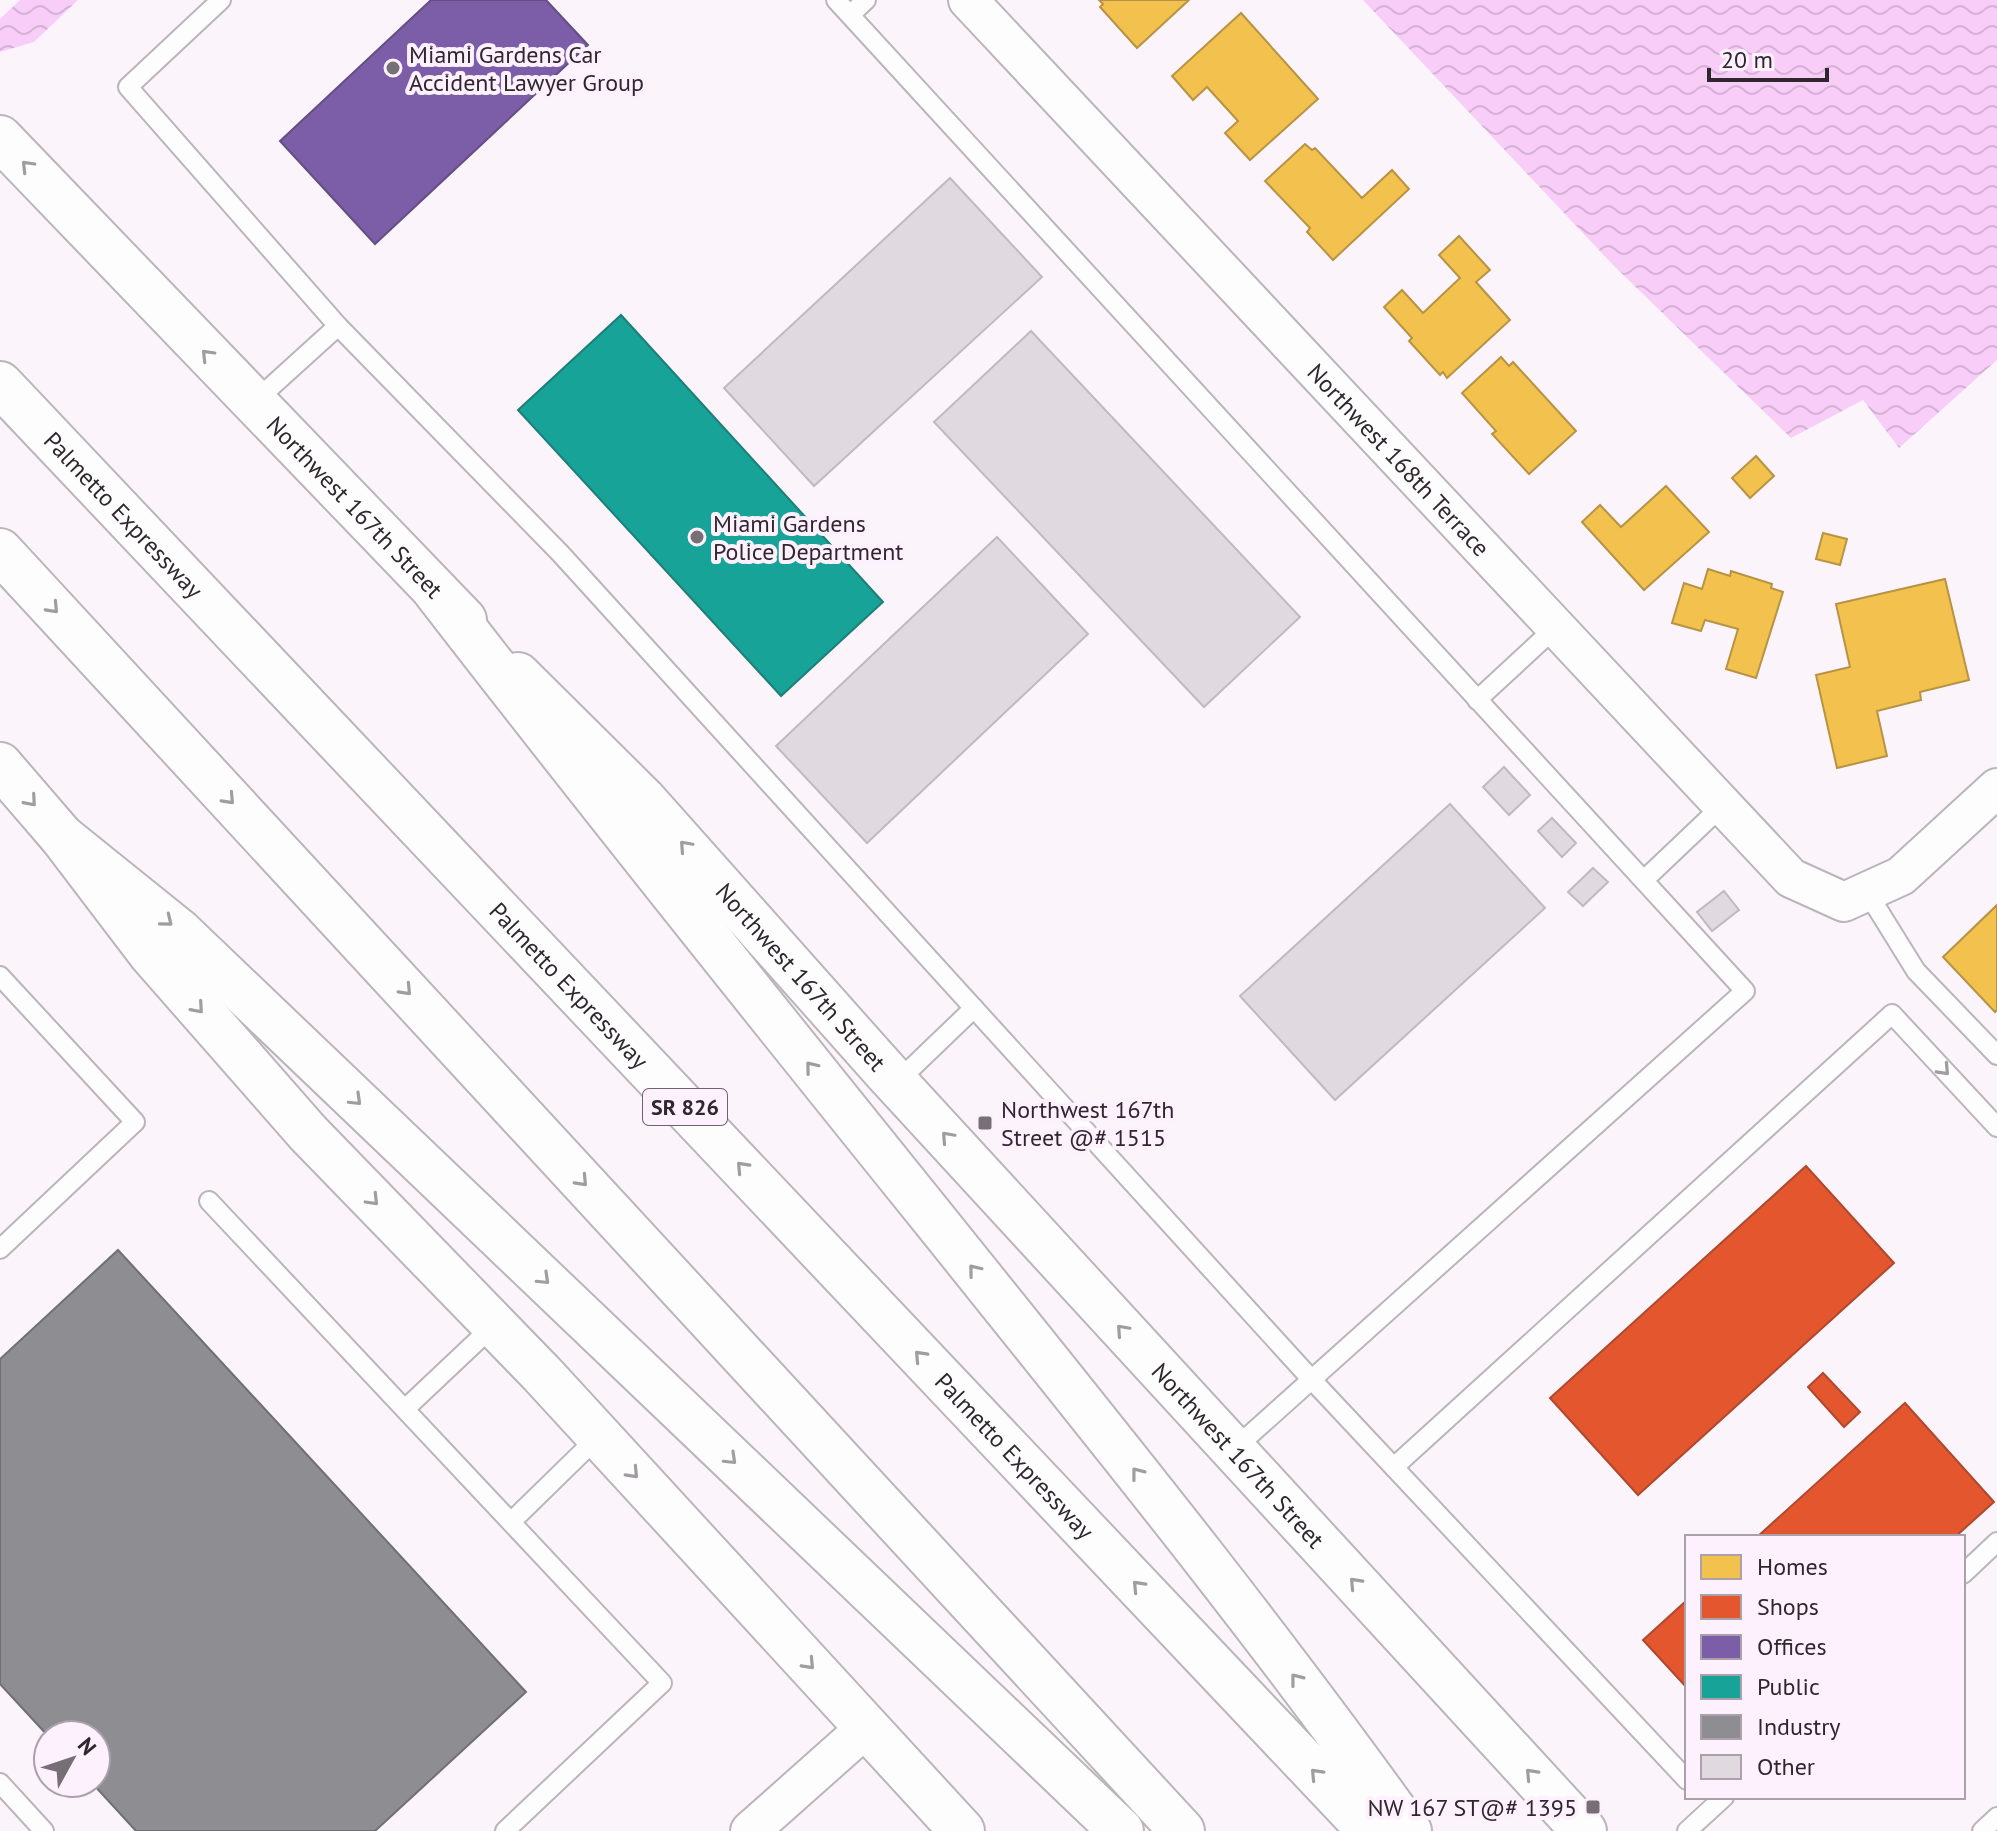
<svg xmlns="http://www.w3.org/2000/svg" width="1997" height="1831" viewBox="0 0 1997 1831" font-family="'PT Sans',sans-serif">
	<defs>
		<pattern id="water-waves" width="16" height="10" patternUnits="userSpaceOnUse" patternTransform="scale(2)"><rect width="16" height="10" fill="#f8cef9"/><path d="M0 5q4-4 8 0t8 0" fill="none" stroke="#d5b1d6"/></pattern>
	</defs>
	<rect width="100%" height="100%" fill="#fbf4fb"/>
	<!-- water -->
	<g fill="url(#water-waves)">
		<polygon points="20,0 78,0 34,42 0,52 0,19"/>
		<polygon points="1363,0 1997,0 1997,360 1899,448 1863,400 1791,438 1614,266"/>
	</g>
	<!-- homes -->
	<g fill="#f2c14e" stroke="#b79344" stroke-width="2">
		<polygon points="1099,0 1189,0 1137,48 1100,7 1103,4"/>
		<polygon points="1241,13 1318,99 1250,160 1225,133 1238,121 1207,87 1193,100 1172,76"/>
		<polygon points="1305,144 1312,150 1315,148 1362,198 1392,170 1409,189 1333,260 1307,232 1310,228 1265,181"/>
		<polygon points="1459,236 1490,270 1476,282 1510,320 1447,378 1443,372 1440,375 1409,341 1412,338 1384,307 1402,290 1423,313 1460,278 1439,255"/>
		<polygon points="1501,357 1509,366 1513,362 1576,431 1529,474 1492,434 1496,431 1462,393"/>
		<polygon points="1756,456 1774,476 1750,498 1732,478"/>
		<polygon points="1666,486 1709,532 1644,590 1582,522 1600,505 1621,527"/>
		<polygon points="1823,533 1847,539 1840,565 1816,559"/>
		<polygon points="1708,569 1730,576 1731,571 1772,584 1771,588 1783,592 1756,678 1726,669 1738,629 1705,620 1701,631 1672,623 1684,583 1702,589"/>
		<polygon points="1945,579 1969,680 1920,692 1921,700 1877,711 1887,756 1837,768 1816,675 1850,667 1836,604"/>
		<polygon points="1997,905 1997,1010 1995,1012 1943,957"/>
	</g>
	<!-- shops -->
	<g fill="#e4572e" stroke="#ad492e" stroke-width="2">
		<polygon points="1806,1166 1894,1263 1638,1495 1550,1398"/>
		<polygon points="1823,1373 1860,1412 1844,1427 1808,1387"/>
		<polygon points="1905,1403 1994,1502 1955,1537 1757,1537"/>
		<polygon points="1687,1600 1687,1688 1643,1640"/>
	</g>
	<!-- offices -->
	<polygon fill="#7b5ea7" stroke="#644e83" stroke-width="2" points="431,0 546,0 588,45 375,244 280,141"/>
	<!-- public -->
	<polygon fill="#17a398" stroke="#1e7e78" stroke-width="2" points="621,315 883,602 781,696 518,410"/>
	<!-- industry -->
	<polygon fill="#8d8d92" stroke="#706f74" stroke-width="2" points="118,1250 526,1692 375,1831 136,1831 92,1783 96,1783 96,1735 48,1736 0,1684 0,1359"/>
	<!-- building -->
	<g fill="#e0dae0" stroke="#c0bac0" stroke-width="2">
		<polygon points="950,178 1042,277 814,486 724,388"/>
		<polygon points="1031,331 1300,617 1204,707 934,422"/>
		<polygon points="997,537 1088,634 867,843 776,746"/>
		<polygon points="1504,767 1530,795 1509,815 1483,787"/>
		<polygon points="1450,804 1545,908 1335,1100 1240,996"/>
		<polygon points="1552,818 1576,843 1562,857 1538,831"/>
		<polygon points="1593,868 1608,882 1583,906 1568,892"/>
		<polygon points="1724,891 1739,910 1712,931 1697,912"/>
	</g>
	<g fill="none" stroke-linecap="round" stroke-linejoin="round">
		<!-- lane casing -->
		<g stroke="#bbb5bb" stroke-width="22">
			<g id="lane">
				<polyline points="221,0 128,87 338,326"/>
				<polyline points="836,0 1745,991 1233,1450"/>
				<polyline points="850,15 866,0"/>
				<polyline points="253,403 338,326 560,553 1312,1380 1687,1780"/>
				<polyline points="1477,700 1556,627"/>
				<polyline points="1644,880 1723,805"/>
				<polyline points="1867,892 1916,971 1997,1055"/>
				<polyline points="0,976 135,1122 0,1249"/>
				<polyline points="897,1082 974,1008"/>
				<polyline points="209,1201 662,1683 505,1831"/>
				<polyline points="405,1409 494,1325"/>
				<polyline points="1394,1467 1892,1014 1997,1127"/>
				<polyline points="511,1522 599,1436"/>
				<polyline points="1963,1574 1997,1542"/>
				<polyline points="0,1783 44,1831"/>
				<polyline points="1687,1831 1724,1797"/>
				<polyline points="1982,1831 1997,1817"/>
			</g>
		</g>
		<!-- street casing -->
		<g stroke="#bbb5bb" stroke-width="42">
			<g id="street">
				<path id="s1" d="M968 0 1791 878 1844 902 1901 876 1997 788"/>
				<polyline points="750,1831 867,1727"/>
			</g>
		</g>
		<!-- secondary casing -->
		<g stroke="#bbb5bb" stroke-width="48">
			<g id="secondary">
				<path id="s2" d="M0 138 464 620"/>
				<path id="s3" d="M518 675 643 799 886 1072 1584 1831"/>
				<polyline points="0,765 62,837 151,954 308,1133 542,1374 962,1831"/>
			</g>
		</g>
		<!-- highway casing -->
		<g stroke="#bbb5bb" stroke-width="48">
			<g id="highway">
				<path id="s4" d="M0 384 1370 1831"/>
				<polyline points="0,551 1182,1831"/>
				<path d="M436 592C599 803 766 1011 933 1218 1095 1420 1259 1621 1409 1831"/>
				<polyline points="62,837 180,932 1121,1831"/>
			</g>
		</g>
		<!-- lane -->
		<use href="#lane" stroke="#fefdfe" stroke-width="18"/>
		<!-- street -->
		<use href="#street" stroke="#fefdfe" stroke-width="38"/>
		<!-- secondary -->
		<use href="#secondary" stroke="#fefdfe" stroke-width="44"/>
		<!-- highway -->
		<use href="#highway" stroke="#fefdfe" stroke-width="44"/>
	</g>
	<!-- one-way arrows -->
	<defs><path id="oneway-chevron" d="M-2-3.5L2.5 0L-2 3.5" fill="none" stroke-width="1.6" stroke-linecap="round" stroke-linejoin="round" transform="scale(2)"/></defs>
	<g stroke="#a09da0">
		<use href="#oneway-chevron" transform="translate(27 166) rotate(-134)"/>
		<use href="#oneway-chevron" transform="translate(207 355) rotate(-134)"/>
		<use href="#oneway-chevron" transform="translate(53 608) rotate(47)"/>
		<use href="#oneway-chevron" transform="translate(229 799) rotate(47)"/>
		<use href="#oneway-chevron" transform="translate(31 801) rotate(49)"/>
		<use href="#oneway-chevron" transform="translate(685 846) rotate(-132)"/>
		<use href="#oneway-chevron" transform="translate(167 921) rotate(39)"/>
		<use href="#oneway-chevron" transform="translate(406 990) rotate(47)"/>
		<use href="#oneway-chevron" transform="translate(198 1008) rotate(49)"/>
		<use href="#oneway-chevron" transform="translate(811 1067) rotate(-129)"/>
		<use href="#oneway-chevron" transform="translate(1944 1070) rotate(47)"/>
		<use href="#oneway-chevron" transform="translate(356 1100) rotate(44)"/>
		<use href="#oneway-chevron" transform="translate(947 1137) rotate(-132)"/>
		<use href="#oneway-chevron" transform="translate(742 1167) rotate(-133)"/>
		<use href="#oneway-chevron" transform="translate(582 1181) rotate(47)"/>
		<use href="#oneway-chevron" transform="translate(373 1200) rotate(46)"/>
		<use href="#oneway-chevron" transform="translate(974 1270) rotate(-129)"/>
		<use href="#oneway-chevron" transform="translate(544 1279) rotate(44)"/>
		<use href="#oneway-chevron" transform="translate(1122 1330) rotate(-132)"/>
		<use href="#oneway-chevron" transform="translate(920 1356) rotate(-133)"/>
		<use href="#oneway-chevron" transform="translate(731 1459) rotate(44)"/>
		<use href="#oneway-chevron" transform="translate(633 1473) rotate(47)"/>
		<use href="#oneway-chevron" transform="translate(1137 1473) rotate(-128)"/>
		<use href="#oneway-chevron" transform="translate(1355 1583) rotate(-133)"/>
		<use href="#oneway-chevron" transform="translate(1138 1586) rotate(-133)"/>
		<use href="#oneway-chevron" transform="translate(809 1664) rotate(47)"/>
		<use href="#oneway-chevron" transform="translate(1296 1679) rotate(-128)"/>
		<use href="#oneway-chevron" transform="translate(1316 1774) rotate(-133)"/>
		<use href="#oneway-chevron" transform="translate(1531 1774) rotate(-133)"/>
	</g>
	<!-- markers -->
	<g fill="#766f76" stroke="#fef1fe" stroke-width="3">
		<circle cx="393" cy="68" r="8"/>
		<circle cx="697" cy="537" r="8"/>
		<rect x="977" y="1115" width="16" height="16" rx="4"/>
		<rect x="1585" y="1799" width="16" height="16" rx="4"/>
	</g>
	<g text-anchor="middle" dominant-baseline="central" stroke-width="8" stroke-linejoin="round" paint-order="stroke">
		<!-- shield labels -->
		<rect fill="#fef1fe" stroke="#6c646c" stroke-width="2" x="643" y="1089" width="84" height="36" rx="6"/>
		<g font-size="22" font-weight="bold" fill="#2e282e">
			<text x="685" y="1107">SR 826</text>
		</g>
		<!-- poi labels -->
		<g font-size="24" fill="#2e282e" stroke="#fef1fe" text-anchor="start">
			<text x="409" y="54">Miami Gardens Car<tspan x="409" dy="28">Accident Lawyer Group</tspan></text>
			<text x="713" y="523">Miami Gardens<tspan x="713" dy="28">Police Department</tspan></text>
			<text x="1001" y="1109">Northwest 167th<tspan x="1001" dy="28">Street @# 1515</tspan></text>
			<text x="1577" y="1807" text-anchor="end">NW 167 ST@# 1395</text>
		</g>
		<!-- street labels -->
		<g font-size="24" fill="#2e282e" stroke="#fef1fe">
			<text stroke="none"><textPath href="#s1" startOffset="630">Northwest 168th Terrace</textPath></text>
			<text stroke="none"><textPath href="#s2" startOffset="512">Northwest 167th Street</textPath></text>
			<text stroke="none"><textPath href="#s4" startOffset="180">Palmetto Expressway</textPath></text>
			<text stroke="none"><textPath href="#s3" startOffset="414">Northwest 167th Street</textPath></text>
			<text stroke="none"><textPath href="#s4" startOffset="828">Palmetto Expressway</textPath></text>
			<text stroke="none"><textPath href="#s3" startOffset="1062">Northwest 167th Street</textPath></text>
			<text stroke="none"><textPath href="#s4" startOffset="1476">Palmetto Expressway</textPath></text>
		</g>
	</g>
	<!-- legend -->
	<rect x="1685" y="1535" width="280" height="264" fill="#fef1fe" stroke="#aba1ab" stroke-width="2"/>
	<rect x="1701" y="1555" width="40" height="24" fill="#f2c14e" stroke="#aba1ab" stroke-width="2"/>
	<text x="1757" y="1575" font-size="24" fill="#2e282e">Homes</text>
	<rect x="1701" y="1595" width="40" height="24" fill="#e4572e" stroke="#aba1ab" stroke-width="2"/>
	<text x="1757" y="1615" font-size="24" fill="#2e282e">Shops</text>
	<rect x="1701" y="1635" width="40" height="24" fill="#7b5ea7" stroke="#aba1ab" stroke-width="2"/>
	<text x="1757" y="1655" font-size="24" fill="#2e282e">Offices</text>
	<rect x="1701" y="1675" width="40" height="24" fill="#17a398" stroke="#aba1ab" stroke-width="2"/>
	<text x="1757" y="1695" font-size="24" fill="#2e282e">Public</text>
	<rect x="1701" y="1715" width="40" height="24" fill="#8d8d92" stroke="#aba1ab" stroke-width="2"/>
	<text x="1757" y="1735" font-size="24" fill="#2e282e">Industry</text>
	<rect x="1701" y="1755" width="40" height="24" fill="#e0dae0" stroke="#aba1ab" stroke-width="2"/>
	<text x="1757" y="1775" font-size="24" fill="#2e282e">Other</text>
	<!-- north arrow -->
	<g transform="translate(72 1759) rotate(50)"><circle r="38" fill="#fef1fe" stroke="#aba1ab" stroke-width="2"/>
	<path d="M0-6L14 30L0 20L-14 30Z" fill="#766f76"/>
	<text y="-12" font-size="22" font-weight="bold" text-anchor="middle" fill="#2e282e">N</text>
	</g>
	<!-- scale -->
	<path d="M1709 68v12h118v-12" fill="none" stroke="#2e282e" stroke-width="4"/>
	<text x="1721" y="68" font-size="24" fill="#2e282e" stroke="#fef1fe" stroke-width="6" paint-order="stroke">20 m</text>
</svg>
